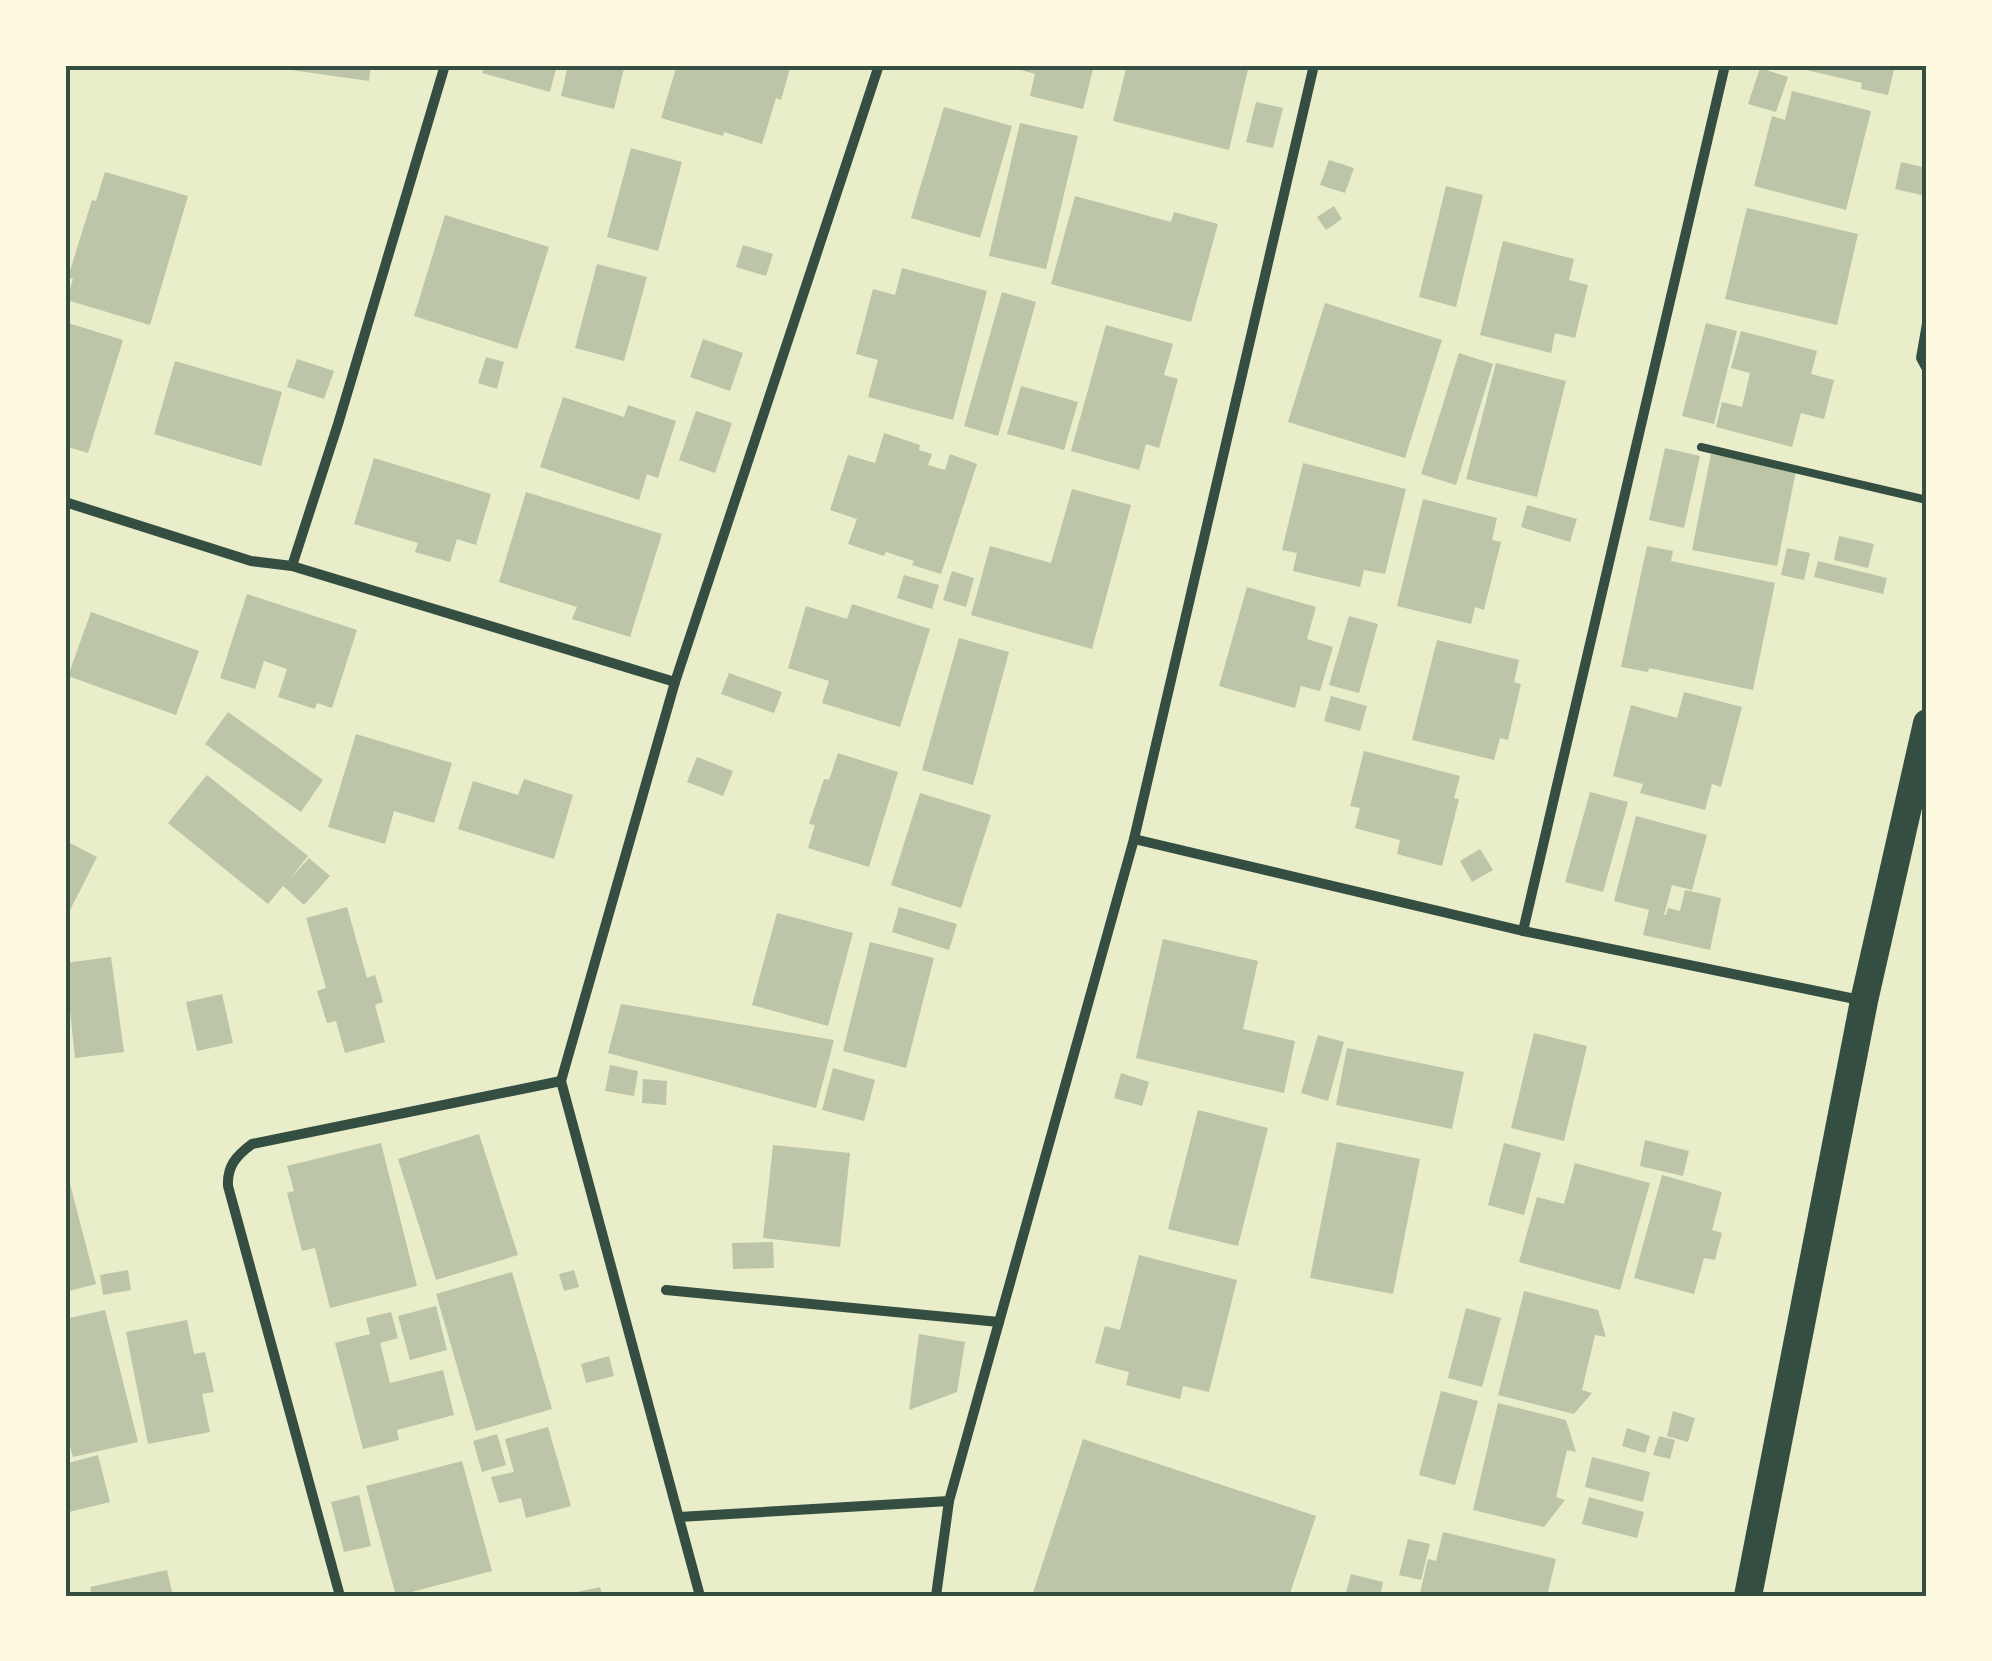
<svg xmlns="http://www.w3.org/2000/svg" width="1992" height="1661" viewBox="0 0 1992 1661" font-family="Georgia,serif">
	<rect width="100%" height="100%" fill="#e9edc9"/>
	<!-- building -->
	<g fill="#bcc5a7">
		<polygon points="284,65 371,65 369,81 284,69"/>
		<polygon points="485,65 557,65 550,92 482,73"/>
		<polygon points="568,65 625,65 614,109 561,96"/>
		<polygon points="677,65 791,65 781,100 776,98 762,144 724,132 723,136 661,118"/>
		<polygon points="1004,65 1094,65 1083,109 1030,96 1035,74"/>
		<polygon points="1127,65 1249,65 1229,150 1113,121"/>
		<polygon points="1803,65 1895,65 1888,95 1861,89 1862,83 1802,69"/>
		<polygon points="1760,68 1788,77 1776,112 1748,104"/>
		<polygon points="1792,91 1871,111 1846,210 1754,186 1772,116 1785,120"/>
		<polygon points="1256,102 1283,108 1273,148 1246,142"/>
		<polygon points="944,107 1012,126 980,238 911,218"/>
		<polygon points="1020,123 1078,136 1046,269 989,256"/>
		<polygon points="631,148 682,162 658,251 607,237"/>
		<polygon points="1329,160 1354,168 1345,193 1320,185"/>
		<polygon points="1901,162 1927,168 1926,196 1895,189"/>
		<polygon points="105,172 188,196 150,325 67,300 73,279 68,277 92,200 96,201"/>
		<polygon points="1446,186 1483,195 1456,307 1419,297"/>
		<polygon points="1075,196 1171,222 1174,212 1218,224 1191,322 1051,284"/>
		<polygon points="1334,206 1342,219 1326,230 1317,217"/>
		<polygon points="1747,208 1858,234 1837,325 1725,299"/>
		<polygon points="445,215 549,247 517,349 414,316"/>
		<polygon points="1503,241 1574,259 1569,280 1588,285 1575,338 1555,333 1551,353 1480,335"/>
		<polygon points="743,245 773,254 766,276 736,267"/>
		<polygon points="597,264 647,277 624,361 575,348"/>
		<polygon points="902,268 987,291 953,420 868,397 878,360 856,354 873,289 895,295"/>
		<polygon points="1002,292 1036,302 998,436 964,426"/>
		<polygon points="1325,303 1442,340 1405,458 1288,422"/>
		<polygon points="65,322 123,340 88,453 65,446"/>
		<polygon points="1706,323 1737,331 1714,424 1682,416"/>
		<polygon points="1106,325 1173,344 1164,375 1178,379 1159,448 1146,444 1139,470 1071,451"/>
		<polygon points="1741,331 1817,351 1811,374 1834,380 1824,419 1801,413 1792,447 1716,427 1722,402 1742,407 1750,373 1731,368"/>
		<polygon points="703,339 743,353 730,391 690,377"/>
		<polygon points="1459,353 1493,364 1456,485 1421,474"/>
		<polygon points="486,357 504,362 497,389 478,383"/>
		<polygon points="297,359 334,371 324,399 287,387"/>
		<polygon points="175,361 282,392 261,466 154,434"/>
		<polygon points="1496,363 1566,381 1537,497 1466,479"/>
		<polygon points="1021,386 1078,402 1064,450 1007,434"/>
		<polygon points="563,397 624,417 628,405 676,421 658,478 647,474 639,500 540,467"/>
		<polygon points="696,411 732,423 715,473 679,460"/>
		<polygon points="884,433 920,445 919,450 932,454 928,465 945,470 950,454 977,464 941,574 912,565 914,561 886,552 884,556 848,544 857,519 830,510 848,455 875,463"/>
		<polygon points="1665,448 1700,456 1684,528 1649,520"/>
		<polygon points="1711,454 1796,471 1777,566 1692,550"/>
		<polygon points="374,458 491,494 476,545 457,539 450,562 415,552 418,543 354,524"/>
		<polygon points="1303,463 1406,489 1385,574 1364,570 1360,587 1293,571 1297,553 1282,550"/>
		<polygon points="1072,489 1131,505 1092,649 971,615 990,546 1051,563"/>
		<polygon points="526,492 662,534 630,637 572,619 577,607 499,582"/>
		<polygon points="1423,499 1497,518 1492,540 1501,542 1484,610 1475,607 1471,624 1397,606"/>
		<polygon points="1527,505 1577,519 1570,542 1521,527"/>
		<polygon points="1839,536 1874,544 1868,568 1834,560"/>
		<polygon points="1647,546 1673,551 1671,561 1775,583 1753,690 1649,668 1648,672 1621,667"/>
		<polygon points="1787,548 1810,553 1804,580 1781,575"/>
		<polygon points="1818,561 1887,578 1883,594 1814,577"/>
		<polygon points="952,571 974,578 966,607 943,600"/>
		<polygon points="904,575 939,585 932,609 897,598"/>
		<polygon points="1247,587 1316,607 1307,639 1333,647 1320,691 1301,686 1295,708 1219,686"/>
		<polygon points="247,594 357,630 332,708 317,703 315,709 278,697 287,669 264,661 255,689 220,678"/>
		<polygon points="852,604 930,629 900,727 822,703 829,681 788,668 806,606 847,619"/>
		<polygon points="91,612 199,651 176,715 68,676"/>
		<polygon points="1349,616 1378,624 1359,693 1329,685"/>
		<polygon points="959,638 1009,652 973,785 922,770"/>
		<polygon points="1437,640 1519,660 1514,682 1521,684 1508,740 1500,738 1494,760 1412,740"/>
		<polygon points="729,673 782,692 774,713 721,694"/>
		<polygon points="1684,692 1742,707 1721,787 1712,784 1705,810 1640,793 1643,784 1613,776 1631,705 1677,718"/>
		<polygon points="1331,696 1367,706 1360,731 1324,721"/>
		<polygon points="228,712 323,780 301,812 205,744"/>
		<polygon points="356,734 452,763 434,823 394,811 385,844 328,827"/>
		<polygon points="1364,751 1460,776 1454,798 1459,799 1442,866 1397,854 1400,840 1355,828 1360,808 1350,806"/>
		<polygon points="838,753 898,772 869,867 808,848 815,825 809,824 824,779 829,780"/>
		<polygon points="697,757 733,771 723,796 687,782"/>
		<polygon points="207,775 308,856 289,880 309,858 330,876 304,905 283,886 268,904 168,823"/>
		<polygon points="524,779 573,795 554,859 458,829 473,781 518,795"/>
		<polygon points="1590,792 1628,802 1603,892 1565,882"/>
		<polygon points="920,793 991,815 961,908 891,885"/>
		<polygon points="1636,816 1707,835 1692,890 1672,885 1664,915 1666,915 1668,908 1680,911 1685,890 1721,898 1710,950 1643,935 1649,910 1614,901"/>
		<polygon points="70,843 97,857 69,912 65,910 65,854"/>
		<polygon points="1480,849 1493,870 1472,882 1460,861"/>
		<polygon points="347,907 367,978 375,975 383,1002 375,1005 385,1042 345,1053 336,1021 327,1023 317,991 326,988 306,918"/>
		<polygon points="899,907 957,924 949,950 892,932"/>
		<polygon points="777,913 853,933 828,1026 752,1005"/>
		<polygon points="1163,939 1258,961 1243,1029 1295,1041 1284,1093 1136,1058"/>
		<polygon points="870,942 934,958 906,1068 843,1051"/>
		<polygon points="111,957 124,1052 75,1058 65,963"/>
		<polygon points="222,994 233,1043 197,1051 186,1002"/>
		<polygon points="621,1004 834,1040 816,1108 608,1053"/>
		<polygon points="1534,1033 1587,1046 1564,1141 1511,1128"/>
		<polygon points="1318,1035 1344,1042 1328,1101 1301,1093"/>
		<polygon points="1347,1048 1464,1072 1452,1129 1336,1105"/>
		<polygon points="610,1065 638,1071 634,1096 605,1091"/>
		<polygon points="833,1068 875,1080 864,1121 822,1110"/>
		<polygon points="1121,1073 1149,1082 1142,1106 1114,1098"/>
		<polygon points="643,1079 667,1081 666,1105 642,1103"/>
		<polygon points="1198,1110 1268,1128 1238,1246 1168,1229"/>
		<polygon points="479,1134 518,1255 436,1280 398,1159"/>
		<polygon points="1645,1140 1689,1151 1683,1176 1640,1166"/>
		<polygon points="1337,1142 1420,1159 1393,1294 1310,1278"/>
		<polygon points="381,1143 417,1286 330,1308 315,1248 302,1251 287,1193 294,1191 287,1166"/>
		<polygon points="1504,1143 1541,1153 1524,1215 1488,1205"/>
		<polygon points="773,1145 850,1153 840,1247 763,1238"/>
		<polygon points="1575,1163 1650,1183 1620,1290 1519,1262 1537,1197 1564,1204"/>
		<polygon points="1662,1175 1722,1192 1712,1230 1722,1233 1715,1260 1704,1258 1694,1294 1634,1278"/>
		<polygon points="70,1184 96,1284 65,1292 65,1186"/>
		<polygon points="773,1242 774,1268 733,1269 732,1243"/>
		<polygon points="1139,1255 1237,1280 1209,1392 1183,1386 1180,1399 1126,1385 1129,1372 1095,1363 1105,1326 1120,1330"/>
		<polygon points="128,1270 131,1290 103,1295 100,1275"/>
		<polygon points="574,1270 579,1287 564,1291 559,1274"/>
		<polygon points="512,1272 552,1409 476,1431 436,1294"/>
		<polygon points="1524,1291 1598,1310 1606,1337 1595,1335 1582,1390 1592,1393 1574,1414 1498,1395"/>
		<polygon points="436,1306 447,1350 410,1360 398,1316"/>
		<polygon points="1466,1308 1501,1318 1482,1387 1448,1378"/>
		<polygon points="105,1310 138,1442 73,1457 65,1427 65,1319"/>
		<polygon points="391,1312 398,1338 380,1343 390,1383 443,1370 454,1415 397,1430 399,1440 363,1449 335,1343 370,1334 366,1318"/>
		<polygon points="187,1320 194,1354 205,1352 214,1392 202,1394 210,1432 148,1444 126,1332"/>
		<polygon points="919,1334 965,1342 957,1392 909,1410"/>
		<polygon points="609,1356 614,1376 586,1383 581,1364"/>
		<polygon points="1441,1391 1478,1401 1455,1485 1419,1475"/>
		<polygon points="1498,1403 1566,1420 1576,1452 1567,1450 1556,1497 1565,1500 1544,1527 1473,1510"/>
		<polygon points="1673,1411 1695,1418 1688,1442 1667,1436"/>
		<polygon points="548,1427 571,1506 526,1518 521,1498 499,1503 491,1477 514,1472 505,1439"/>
		<polygon points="1627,1428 1650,1436 1645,1453 1622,1446"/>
		<polygon points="497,1434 506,1465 482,1472 473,1441"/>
		<polygon points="1659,1436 1675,1440 1670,1459 1653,1455"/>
		<polygon points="1083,1439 1316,1516 1289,1596 1167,1596 1157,1593 1156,1596 1032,1596"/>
		<polygon points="98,1455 110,1502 69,1512 65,1496 65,1464"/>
		<polygon points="1592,1457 1650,1472 1643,1502 1585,1487"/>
		<polygon points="462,1461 492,1571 396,1596 366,1486"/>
		<polygon points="359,1495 371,1546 344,1552 331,1502"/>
		<polygon points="1589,1497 1644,1512 1637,1538 1582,1524"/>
		<polygon points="1443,1532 1556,1559 1547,1596 1428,1596 1420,1593 1428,1559 1436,1561"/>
		<polygon points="1408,1539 1430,1544 1421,1580 1399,1575"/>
		<polygon points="167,1570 173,1596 92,1596 90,1587"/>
		<polygon points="1351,1574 1383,1582 1380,1596 1345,1596"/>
		<polygon points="600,1587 603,1596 569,1596 568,1594"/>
	</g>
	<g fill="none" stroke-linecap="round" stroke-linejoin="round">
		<!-- service -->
		<g stroke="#344e41" stroke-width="8">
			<polyline points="1927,318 1920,358 1927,371"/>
			<polyline points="1701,447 1927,500"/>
		</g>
		<!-- minor -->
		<g stroke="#344e41" stroke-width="10">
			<polyline points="65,502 251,561 292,566 675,682"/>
			<polyline points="292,566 338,424 445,65"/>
			<polyline points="1134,839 1523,931 1860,1000"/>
			<polyline points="1523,931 1725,65"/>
			<polyline points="666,1290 999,1322"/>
			<polyline points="679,1517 949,1501"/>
			<path d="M340 1596 228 1186C227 1166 236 1156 252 1144L561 1081"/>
			<polyline points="700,1596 561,1081 675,682 879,65"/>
			<polyline points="936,1596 949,1501 1134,839 1314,65"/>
		</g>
		<!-- trunk -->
		<polyline stroke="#344e41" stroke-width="28" points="1748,1596 1864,1001 1927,723"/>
	</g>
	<!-- border -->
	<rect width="1992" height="1661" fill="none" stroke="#fefae0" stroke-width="135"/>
	<rect x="68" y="68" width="1856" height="1526" fill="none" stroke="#344e41" stroke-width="4"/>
</svg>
